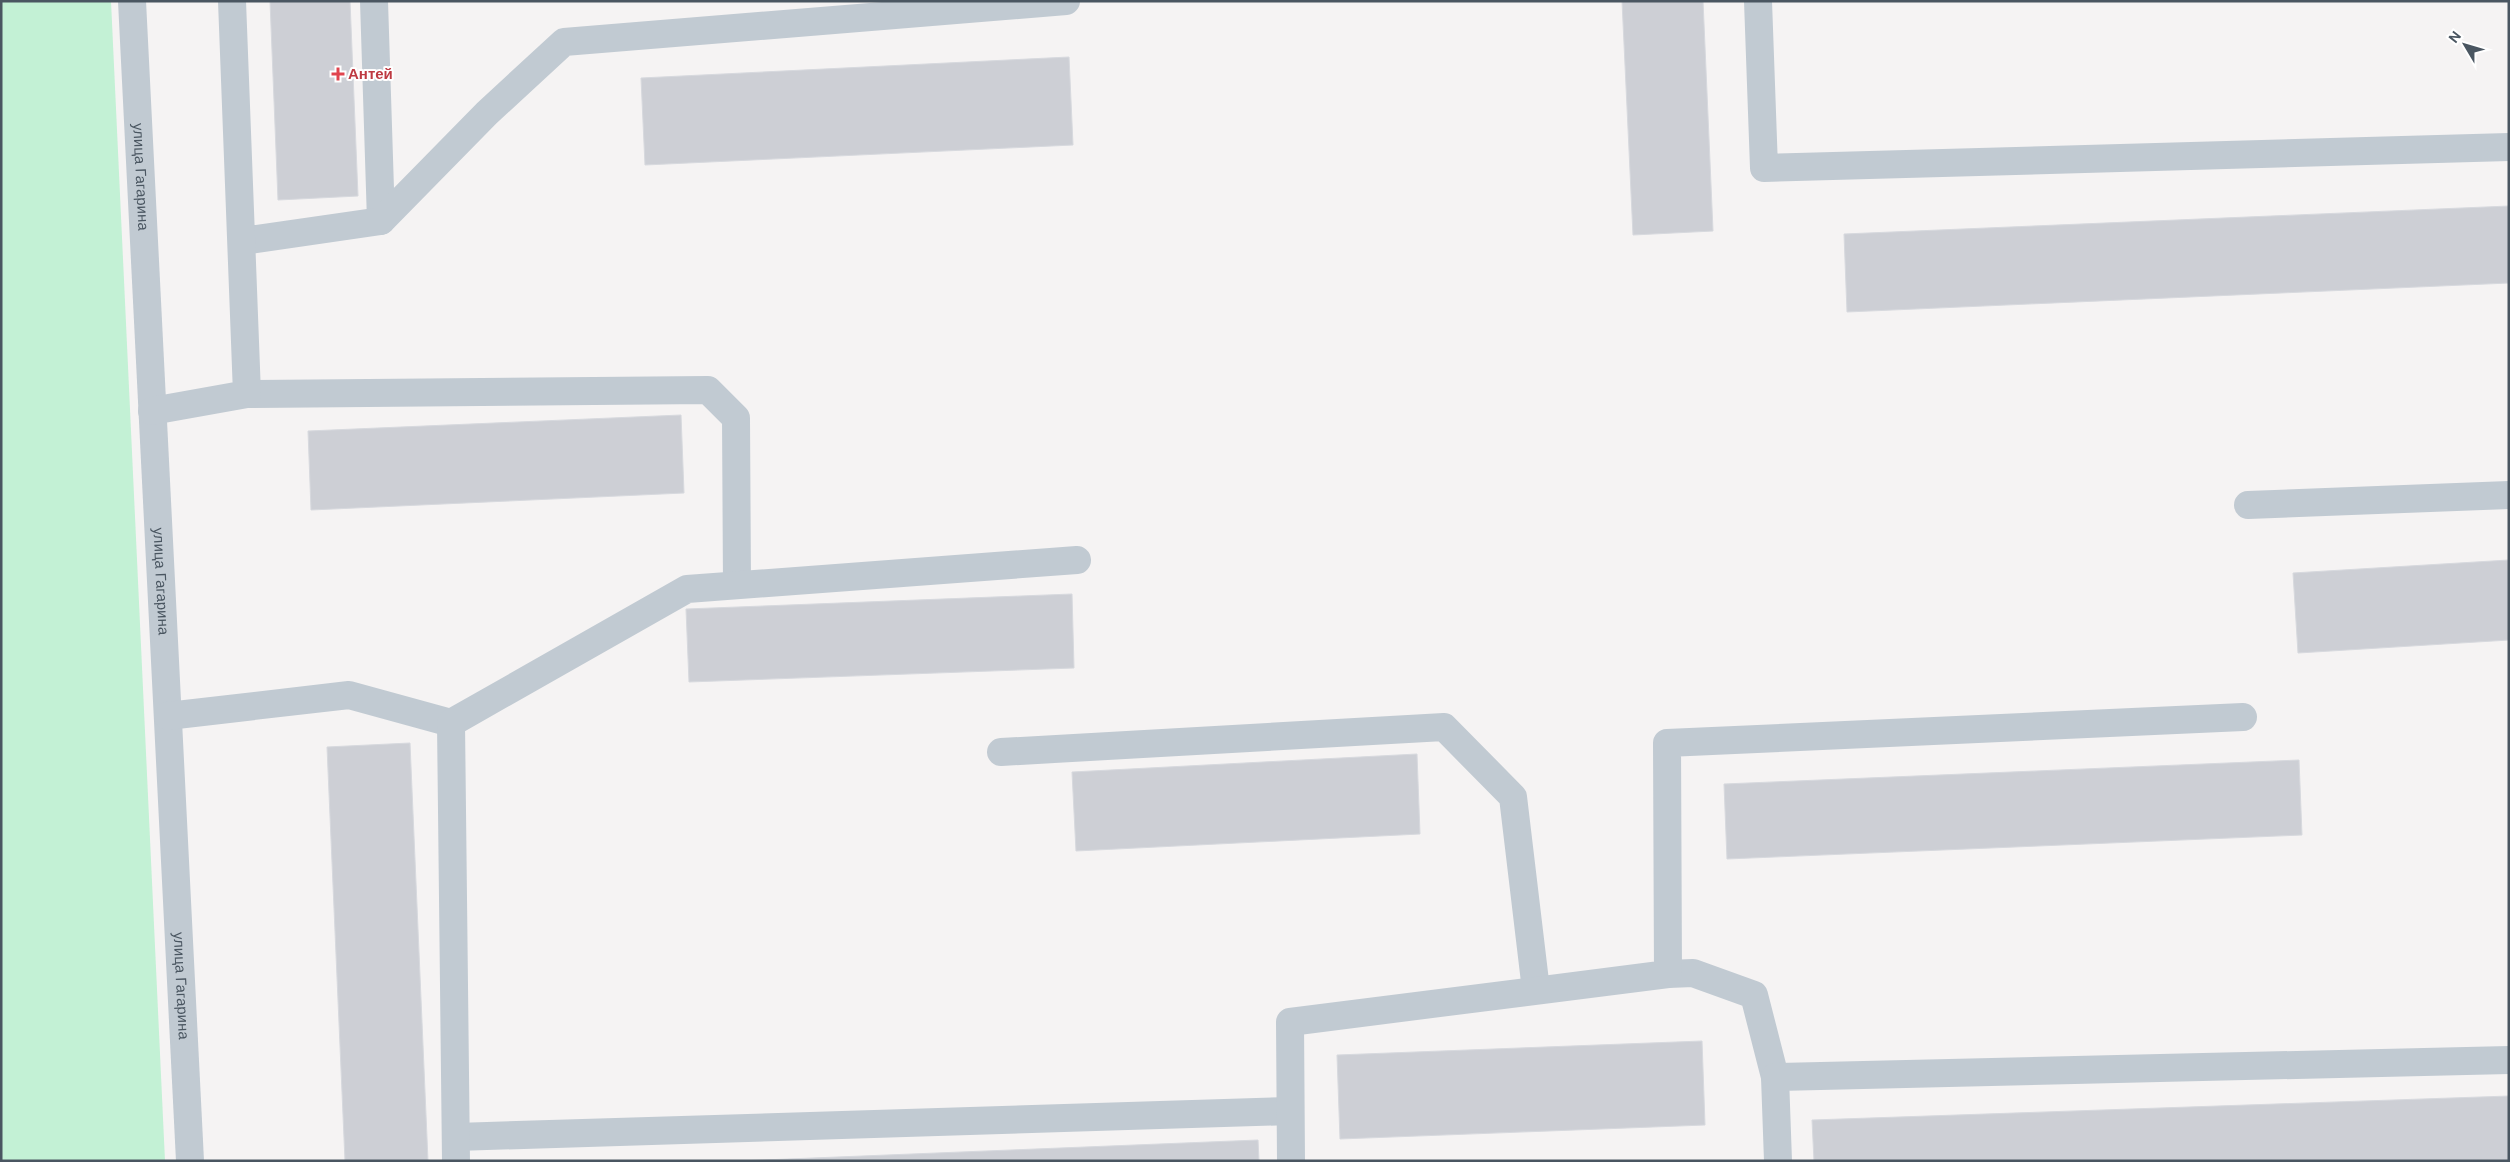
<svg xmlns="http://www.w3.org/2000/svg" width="2510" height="1162" viewBox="0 0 2510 1162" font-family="'DM Sans',sans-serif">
	<rect width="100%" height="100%" fill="#f5f3f3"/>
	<!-- green -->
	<polygon fill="#c3f1d5" points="1,1 111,1 165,1161 1,1161"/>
	<!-- building -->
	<g fill="#cdcfd5" stroke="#d7d9de">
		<polygon points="270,1 350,1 358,196 278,200"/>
		<polygon points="1622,1 1703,1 1713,231 1633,235"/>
		<polygon points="1069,57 1073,145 645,165 641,78"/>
		<polygon points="2509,206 2509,283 1847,312 1844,234"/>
		<polygon points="681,415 684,493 311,510 308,431"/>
		<polygon points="2509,560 2509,640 2298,653 2293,573"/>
		<polygon points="1072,594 1074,668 689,682 686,609"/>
		<polygon points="410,743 428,1161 345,1161 327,747"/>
		<polygon points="1417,754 1420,834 1076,851 1072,772"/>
		<polygon points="2299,760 2302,835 1727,859 1724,784"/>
		<polygon points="1702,1041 1705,1125 1340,1139 1337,1055"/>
		<polygon points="2509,1096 2509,1161 1814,1161 1812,1120"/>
		<polygon points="1258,1140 1259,1161 739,1161"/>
	</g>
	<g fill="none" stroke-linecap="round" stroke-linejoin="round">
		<!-- minor -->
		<g stroke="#c1cad2" stroke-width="28">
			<path id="s1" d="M132 1 190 1161"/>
			<polyline points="374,1 381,221"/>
			<polyline points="1758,1 1764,168 2509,147"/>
			<polyline points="242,241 381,221 487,113 564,42 1066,1"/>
			<polyline points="247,394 708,390 736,418 737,585"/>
			<polyline points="152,411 247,394 232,1"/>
			<polyline points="2248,505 2509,495"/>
			<polyline points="168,716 349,695 451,723"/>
			<polyline points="1001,752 1444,727 1513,797 1536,990"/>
			<polyline points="1668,974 1693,973 1754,995 1775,1077"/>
			<polyline points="456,1137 1290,1111"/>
			<polyline points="456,1161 451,723 687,589 1077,560"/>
			<polyline points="1291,1161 1290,1022 1668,974 1667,743 2243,717"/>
			<polyline points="1778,1161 1775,1077 2509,1060"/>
		</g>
	</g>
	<!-- markers -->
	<path fill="#e0444e" stroke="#fff" stroke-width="2" d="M335.5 66.5h5v5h5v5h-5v5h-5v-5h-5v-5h5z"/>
	<g text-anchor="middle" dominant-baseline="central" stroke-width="4" stroke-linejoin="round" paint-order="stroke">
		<!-- health labels -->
		<g font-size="15" font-weight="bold" fill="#be3a42" stroke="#fff" text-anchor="start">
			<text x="348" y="74">Антей</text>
		</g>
		<!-- street labels -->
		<g font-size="15" fill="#4a5661" stroke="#fff">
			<text stroke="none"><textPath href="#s1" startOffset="176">улица Гагарина</textPath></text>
			<text stroke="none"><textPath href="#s1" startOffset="581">улица Гагарина</textPath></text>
			<text stroke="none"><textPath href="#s1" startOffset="986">улица Гагарина</textPath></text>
		</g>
	</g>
	<!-- border -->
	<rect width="2510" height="1162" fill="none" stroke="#4a5661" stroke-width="5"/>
	<!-- north arrow -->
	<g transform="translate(2465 45) rotate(308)" stroke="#ffffff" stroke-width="4" paint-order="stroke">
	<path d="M0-4L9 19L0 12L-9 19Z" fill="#4a5661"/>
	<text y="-8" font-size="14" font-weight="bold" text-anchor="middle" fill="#4a5661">N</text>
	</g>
</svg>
